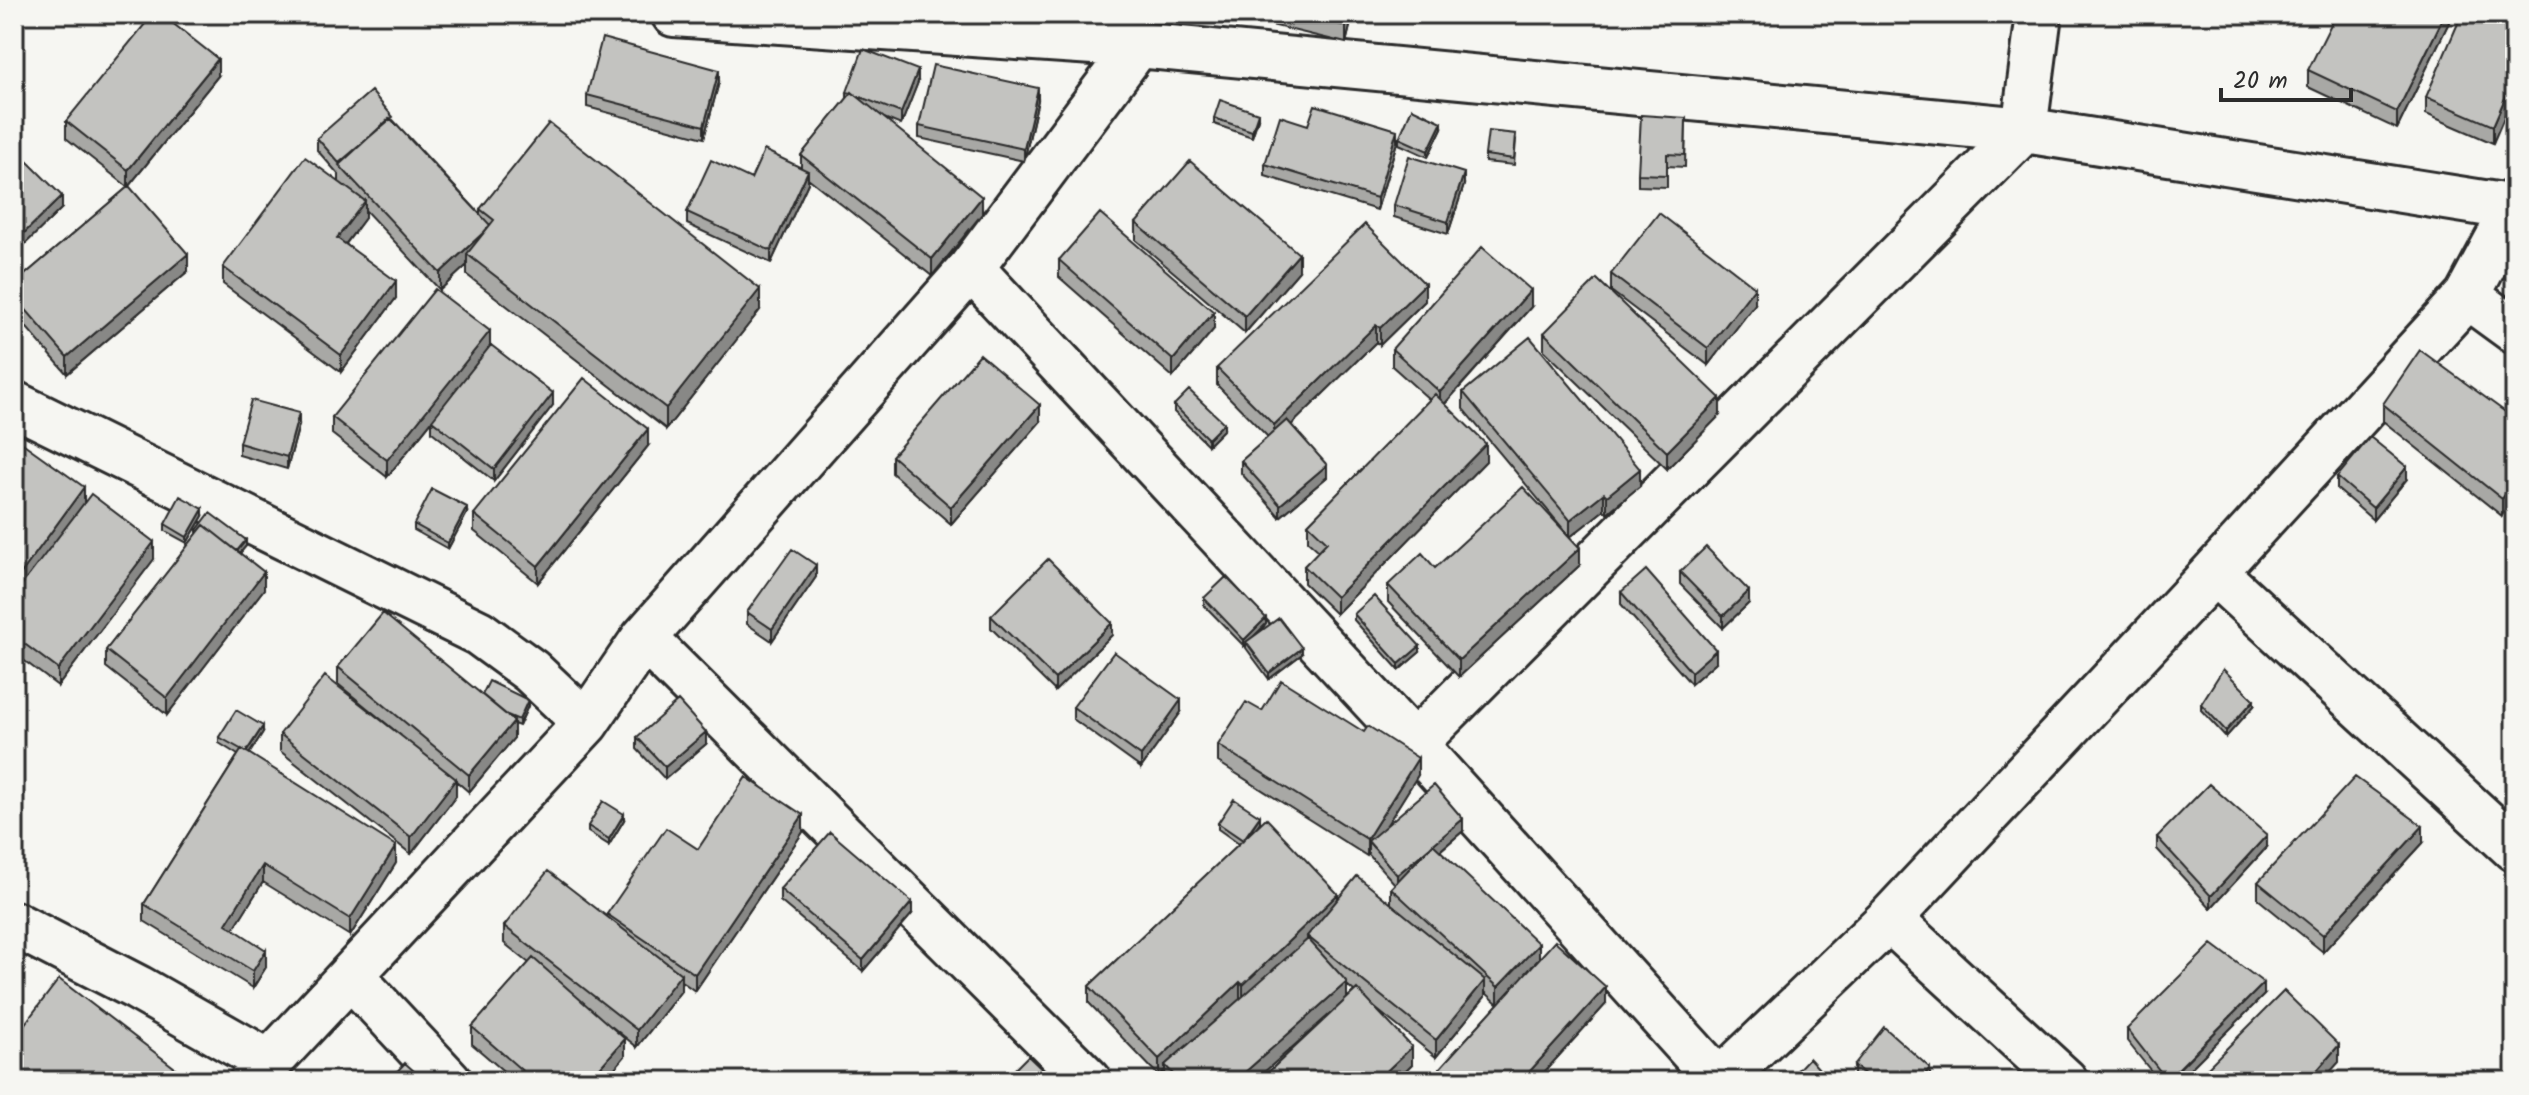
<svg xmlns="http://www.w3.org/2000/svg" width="2529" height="1095" font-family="Kalam,sans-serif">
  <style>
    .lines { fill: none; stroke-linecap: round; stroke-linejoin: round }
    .minor-casing { stroke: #2b2b2b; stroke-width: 50 }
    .minor { stroke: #f6f6f2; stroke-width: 44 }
    .wall { fill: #a8a8a5; stroke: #2b2b2b; stroke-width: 2; fill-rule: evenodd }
    .shaded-wall { fill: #888886; stroke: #2b2b2b; stroke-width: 2 }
    .building { fill: #c3c3c0; stroke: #2b2b2b; stroke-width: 2 }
  </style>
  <rect width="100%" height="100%" fill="#f6f6f2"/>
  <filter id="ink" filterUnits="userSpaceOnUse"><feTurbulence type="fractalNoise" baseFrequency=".0125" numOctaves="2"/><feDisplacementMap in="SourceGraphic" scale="16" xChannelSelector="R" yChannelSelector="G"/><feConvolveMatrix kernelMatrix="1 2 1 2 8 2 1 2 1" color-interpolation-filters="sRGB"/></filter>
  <g filter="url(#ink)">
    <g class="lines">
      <g class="minor-casing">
        <path id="minor" d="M674,14l464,31 886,85 491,78
          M971,268l443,476 305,337
          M2467,296l48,35
          M14,404l465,229 52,38 55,52
          M2214,572l301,277
          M644,638l445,443
          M1414,744l610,-614 15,-116
          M1889,919l176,162
          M14,924l124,64 132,75
          M351,976l98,105
          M252,1081l334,-358 58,-85 327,-370 167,-223
          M1720,1081l169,-162 325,-347 253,-276 48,-89"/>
      </g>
      <use href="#minor" class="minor"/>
    </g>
    <path class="wall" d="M1226,14h127l-7,29z
      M2453,14l-56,115 -89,-42v-17z
      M2515,14l-22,129 -67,-29v-17z
      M218,76l-90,111 60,84 -121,103 -53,-61v-29l114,-97 -62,-49v-17z
      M719,82l-15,56 -117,-31v-12z
      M918,82l-17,43 -17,-7 98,96 -50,62 -124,-98v5l-37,80 -84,-39v-12l64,-33 50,-11v-13l46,-56v-7z
      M1038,100l-14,61 -105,-23v-12z
      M1214,118l44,1 -6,18 -38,-13z
      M1686,118l-1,49 -18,-1v21l-29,-1v-12z
      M393,120l87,94v-5l280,101 -94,119 -199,-154v-10l-27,25 -75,-80v8l-19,26 50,54 -55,74 -118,-88v-17l116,-85v-7l-22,-25v-12z
      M1308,125l89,17 -20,68 -112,-34v-12z
      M1442,128l-14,29 -29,-13v-6z
      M1516,140l-2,25 -29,-3v-7z
      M14,162l48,46 -41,40 -7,-7z
      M1464,185l-16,49 -54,-17v-12z
      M1136,223l163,48 -54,62 -109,-93z
      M1059,260l155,69 -41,48 -114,-100z
      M1611,274l144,30 -47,61 -97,-74z
      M1425,301l-45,44 -4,-3 -85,83 36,52 -47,40 -39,-44v-12l27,-24 -51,-52v-17z
      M1531,307l-86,97 41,57 -150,153 -32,-31v-17l15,-15 -11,-10v-17l122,-124 -38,-34v-17z
      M1544,333l176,82 -53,54 -123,-119z
      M490,347l63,58 -59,76 -62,-49v-11l-45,56 -55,-43v-17z
      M1463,392l177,94 -33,27 -3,-3 -34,27 -107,-128z
      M2383,404l132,15 -13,97 -119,-95z
      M1174,405l50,24 -16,16 -34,-33z
      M1040,422l-89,102 -59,-51v-17z
      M299,425l-12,44 -48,-14v-12z
      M14,437l70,66 70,56 -96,127 -44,-33z
      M648,446l-110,137 -64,-52v-17z
      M2337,477l70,2 -34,41 -36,-31z
      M467,513l-19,36 -34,-19v-6z
      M203,516l-16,27 -22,-12v-7z
      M197,530l49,16 -6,7 24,36 -97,126 -61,-48v-17l91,-116z
      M1580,565l-121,112 -71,-75v-17l47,-17z
      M1680,572l69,31 -26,25 -43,-44z
      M816,577l-44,64 -25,-17v-12z
      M1621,592l95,70 -25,22 -70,-80z
      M1204,598l62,26 -12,13 48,17 -33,25 -23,-31v-4l-2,2 -40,-41z
      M1354,614l66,38 -21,18 -45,-50z
      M991,616l121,19 -57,56 -64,-63z
      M338,667l144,28 46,11 -9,20 -5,-2v14l-45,54 -13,-11v15l-45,58 -131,-103v-17h119l-61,-50z
      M2201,704l53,2 -28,31 -25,-27z
      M1073,707l108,5 -40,56 -68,-49z
      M1262,711l156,64 -33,52 78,4 -23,20 99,108 67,45 -70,77h-106v-2l68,-75 -13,-12v5l-49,60 -61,-49 37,56 -17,17h-136l78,-74 -83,74h-89v-11l-6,6 -70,-73v-17l150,-142 -21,-15v-6l42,-1 -2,4 80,72 53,6v-16l4,-4 -27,-30 -1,2 -149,-94v-17zM1347,985l7,6 -7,7z
      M263,732l-14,22 147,109 -46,73 -87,-54 -30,47 33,38 -13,21 -109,-67v-17l94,-149 -19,-12v-6z
      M637,737l69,7 -41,35 -28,-30z
      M624,820l-15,25 -21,-13v-6z
      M803,832l-108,159 -14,-10v10l-44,56 -26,-21 14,30 -21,25h-89l-43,-37v-17l57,-64 -25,-20v-17l103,-9v-3l91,-65z
      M2157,837l110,10 -56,61 -54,-59z
      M2423,843l-100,109 -65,-53v-17z
      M780,889l132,25 -49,57 -83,-70z
      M2264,995l-86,86h-19l-32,-40v-12z
      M1854,1065l76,15 -72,1 -4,-4z"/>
    <path class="shaded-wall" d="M1349,14h4l-7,29v-17z
      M2445,14h8l-56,115v-17z
      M218,59v17l-90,111v-17z
      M719,70v12l-15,56v-12z
      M918,70v12l-17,43v-12z
      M2515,75v17l-22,51v-17z
      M1038,88v12l-14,61v-12z
      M1258,113v6l-6,18v-6z
      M1442,122v6l-14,29v-6z
      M1397,130v12l-20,68v-12z
      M808,171v12l-37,80v-12z
      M1464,173v12l-16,49v-12z
      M62,196v12l-41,40v-12z
      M982,197v17l-50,62v-17z
      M365,201v17l-28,37v-17z
      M491,226l-24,28v11l-27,25v-17z
      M188,254v17l-121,103v-17z
      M1299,254v17l-54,62v-17z
      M396,281v17l-55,74v-17z
      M1425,284v17l-45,44v-17z
      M1755,287v17l-47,61v-17z
      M760,289v21l-94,119v-21z
      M1531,290v17l-91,102v-17z
      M1214,312v17l-41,48v-17z
      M1376,325v17l-102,100v-17z
      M490,331v17l-103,129v-17z
      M553,393v12l-59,76v-12z
      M1720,398v17l-53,54v-17z
      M1040,405v17l-89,102v-17z
      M299,413v12l-12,44v-12z
      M1224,423v6l-16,16v-6z
      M648,429v17l-110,137v-17z
      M1486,444v17l-150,153v-17z
      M1327,465v12l-47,40v-12z
      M2407,467v12l-34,41v-12z
      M1640,469v17l-33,27v-17z
      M2515,479v17l-13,20v-17z
      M84,487v17l-70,96v-17z
      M1604,493v17l-34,27v-17z
      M467,507v6l-19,36v-6z
      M203,509v7l-16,27v-6z
      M246,540v6l-14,17v-6z
      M154,542v17l-96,127v-17z
      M1580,548v17l-121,112v-17z
      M816,565v12l-44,64v-12z
      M264,572v17l-97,126v-17z
      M1749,591v12l-26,25v-12z
      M1266,618v6l-22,22v-6z
      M1112,623v12l-57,56v-12z
      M1420,646v6l-21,18v-6z
      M1302,648v6l-33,25v-6z
      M1716,650v12l-25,22v-12z
      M528,700v6l-9,20v-6z
      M1181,700v12l-40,56v-12z
      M2254,700v6l-28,31v-6z
      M514,721v17l-45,54v-17z
      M263,726v6l-17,27v-6z
      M706,732v12l-41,35v-12z
      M1418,758v17l-45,72 -5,-6v13l-1,2v-17z
      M456,779v17l-45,58v-17z
      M624,814v6l-15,25v-6z
      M803,815v17l-108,159v-17z
      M1260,816v6l-16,25v-6z
      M1463,819v12l-66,56v-12z
      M2423,826v17l-100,109v-17z
      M2267,835v12l-56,61v-12z
      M396,846v17l-46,73v-17z
      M263,865v17l-37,59v-17z
      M1338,894v17l-31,25v5l-64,61v-17z
      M912,902v12l-49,57v-11z
      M1539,944v17l-41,43v-17z
      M266,950v17l-13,21v-17z
      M681,974v17l-44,56v-17z
      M1485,980v17l-49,60v-17z
      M1240,982v17l-75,66v5l-6,6v-17z
      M1347,982v17l-93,82h-19z
      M2264,983v12l-86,86h-11z
      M1606,987v17l-70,77h-15z
      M625,1039v17l-21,25h-16z
      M2339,1045v17l-17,19h-14z
      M1412,1047v17l-17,17h-19z
      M1930,1068v12l-11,1z"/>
    <path class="building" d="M153,14h8l57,45 -90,111 -62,-49z
      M1297,14h52l-3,12z
      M2336,14h109l-48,98 -89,-42z
      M2462,14h53v61l-22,51 -67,-29z
      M602,38l117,32 -15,56 -117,-31z
      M863,49l55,21 -17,43 -46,-18 -3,-3 -1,1 -4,-1z
      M933,65l105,23 -14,61 -105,-23z
      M371,91l22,26 -54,46 -22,-25z
      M852,92l130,105 -50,62 -131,-104z
      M1220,100l38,13 -6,18 -38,-13z
      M1315,105l82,25 -20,68 -112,-34 15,-48 28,9z
      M1412,108l30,14 -14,29 -29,-13z
      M1641,115l45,3 -1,37 -18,-1v21l-29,-1z
      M390,118l100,107 -6,7 -44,41 -101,-108z
      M549,123l211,166 -94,119 -199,-154 27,-34 -14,-11z
      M1488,131l28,3 -2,25 -29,-4z
      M764,150l44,21 -37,80 -84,-39 24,-52 40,19z
      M21,155l41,41 -41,40 -7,-7v-67z
      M1409,156l55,17 -16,49 -54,-17z
      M305,157l60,44 -28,37 59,43 -55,74 -118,-88z
      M1190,161l109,93 -54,62 -109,-93z
      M129,186l59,68 -121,103 -53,-61v-12z
      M1100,213l114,99 -41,48 -114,-100z
      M1659,213l96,74 -47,61 -97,-74z
      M1365,224l60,60 -45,44 -4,-3 -102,100 -57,-57z
      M1482,247l49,43 -91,102 -48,-43z
      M1597,279l123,119 -53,54 -123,-119z
      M435,289l55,42 -103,129 -55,-43z
      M1530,337l110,132 -33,27 -3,-3 -34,27 -107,-128z
      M491,345l62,48 -59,76 -62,-49z
      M2420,350l95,69v60l-13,20 -119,-95z
      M980,354l60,51 -89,102 -59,-51z
      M584,378l64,51 -110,137 -64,-52z
      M1189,390l35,33 -16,16 -34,-34z
      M1435,394l51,50 -150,153 -32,-31 23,-24 -19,-18z
      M251,400l48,13 -12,44 -48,-14z
      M1287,420l40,45 -47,40 -39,-44z
      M14,437l70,50 -70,96z
      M2370,437l37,30 -34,41 -36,-31z
      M1523,487l57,61 -121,112 -71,-75 34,-32 13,15z
      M432,489l35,18 -19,36 -34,-19z
      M91,494l63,48 -96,127 -44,-33v-41z
      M180,496l23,13 -16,28 -22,-13z
      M210,513l36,27 -9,11 -33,-26 -5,6 -2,-1z
      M204,525l60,47 -97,126 -61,-48z
      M1706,547l43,44 -26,25 -43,-44z
      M792,549l24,16 -44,64 -25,-17z
      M1048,559l64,64 -57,56 -64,-63z
      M1646,570l70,80 -25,22 -70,-80z
      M1226,577l40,41 -22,22 -40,-42z
      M1374,596l46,50 -21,18 -45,-50z
      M383,613l131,108 -45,54 -131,-108z
      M1279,618l23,30 -33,25 -23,-31z
      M1114,652l67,48 -40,56 -68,-49z
      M2223,669l31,31 -28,31 -25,-27z
      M325,676l131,103 -45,58 -131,-103z
      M1281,680l83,52 4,-6 50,32 -51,81 -149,-94 28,-43 16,9z
      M489,681l39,19 -9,20 -14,-6 -23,-19z
      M678,701l28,31 -41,35 -28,-30z
      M236,710l27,16 -17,26 -27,-15z
      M242,749l154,97 -46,73 -87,-54 -37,59 40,26 -13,21 -109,-67z
      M746,777l57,38 -108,159 -88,-60 59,-86 32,21z
      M2355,777l68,49 -100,109 -65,-53z
      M2209,784l58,51 -56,61 -54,-59z
      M1434,785l29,34 -66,56 -29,-34z
      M1234,799l26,17 -17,24 -25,-17z
      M603,801l21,13 -15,25 -21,-13z
      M1266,818l72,76 -95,91 -3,-3 -81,77 -70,-73z
      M830,832l82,70 -49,58 -83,-71z
      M1433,844l106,100 -41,43 -107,-99z
      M548,871l133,103 -44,56 -133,-104z
      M1357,876l128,104 -49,60 -129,-104z
      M1308,939l39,43 -112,99h-56l-14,-16z
      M1555,941l51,46 -85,94h-88l-3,-2z
      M2212,944l52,39 -97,97 -40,-51z
      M533,958l92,81 -37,42h-54l-62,-54z
      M59,979l133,102h-178v-43z
      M1357,989l55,58 -36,34h-117z
      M2284,991l55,54 -31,36h-114z
      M1884,1027l46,41 -11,13h-46l-19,-16z
      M1028,1056l26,25h-51z
      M1809,1058l21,23h-43z
      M405,1063l20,18h-37z"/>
  </g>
  <rect width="2529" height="1095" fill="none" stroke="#f6f6f2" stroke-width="48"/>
  <rect x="24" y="24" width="2481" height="1047" fill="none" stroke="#2b2b2b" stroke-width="3" filter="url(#ink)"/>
  <path d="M2221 88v12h130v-12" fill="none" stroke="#2b2b2b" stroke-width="4"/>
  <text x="2233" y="88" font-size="24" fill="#2b2b2b" stroke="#f6f6f2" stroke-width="6" paint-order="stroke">20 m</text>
</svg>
